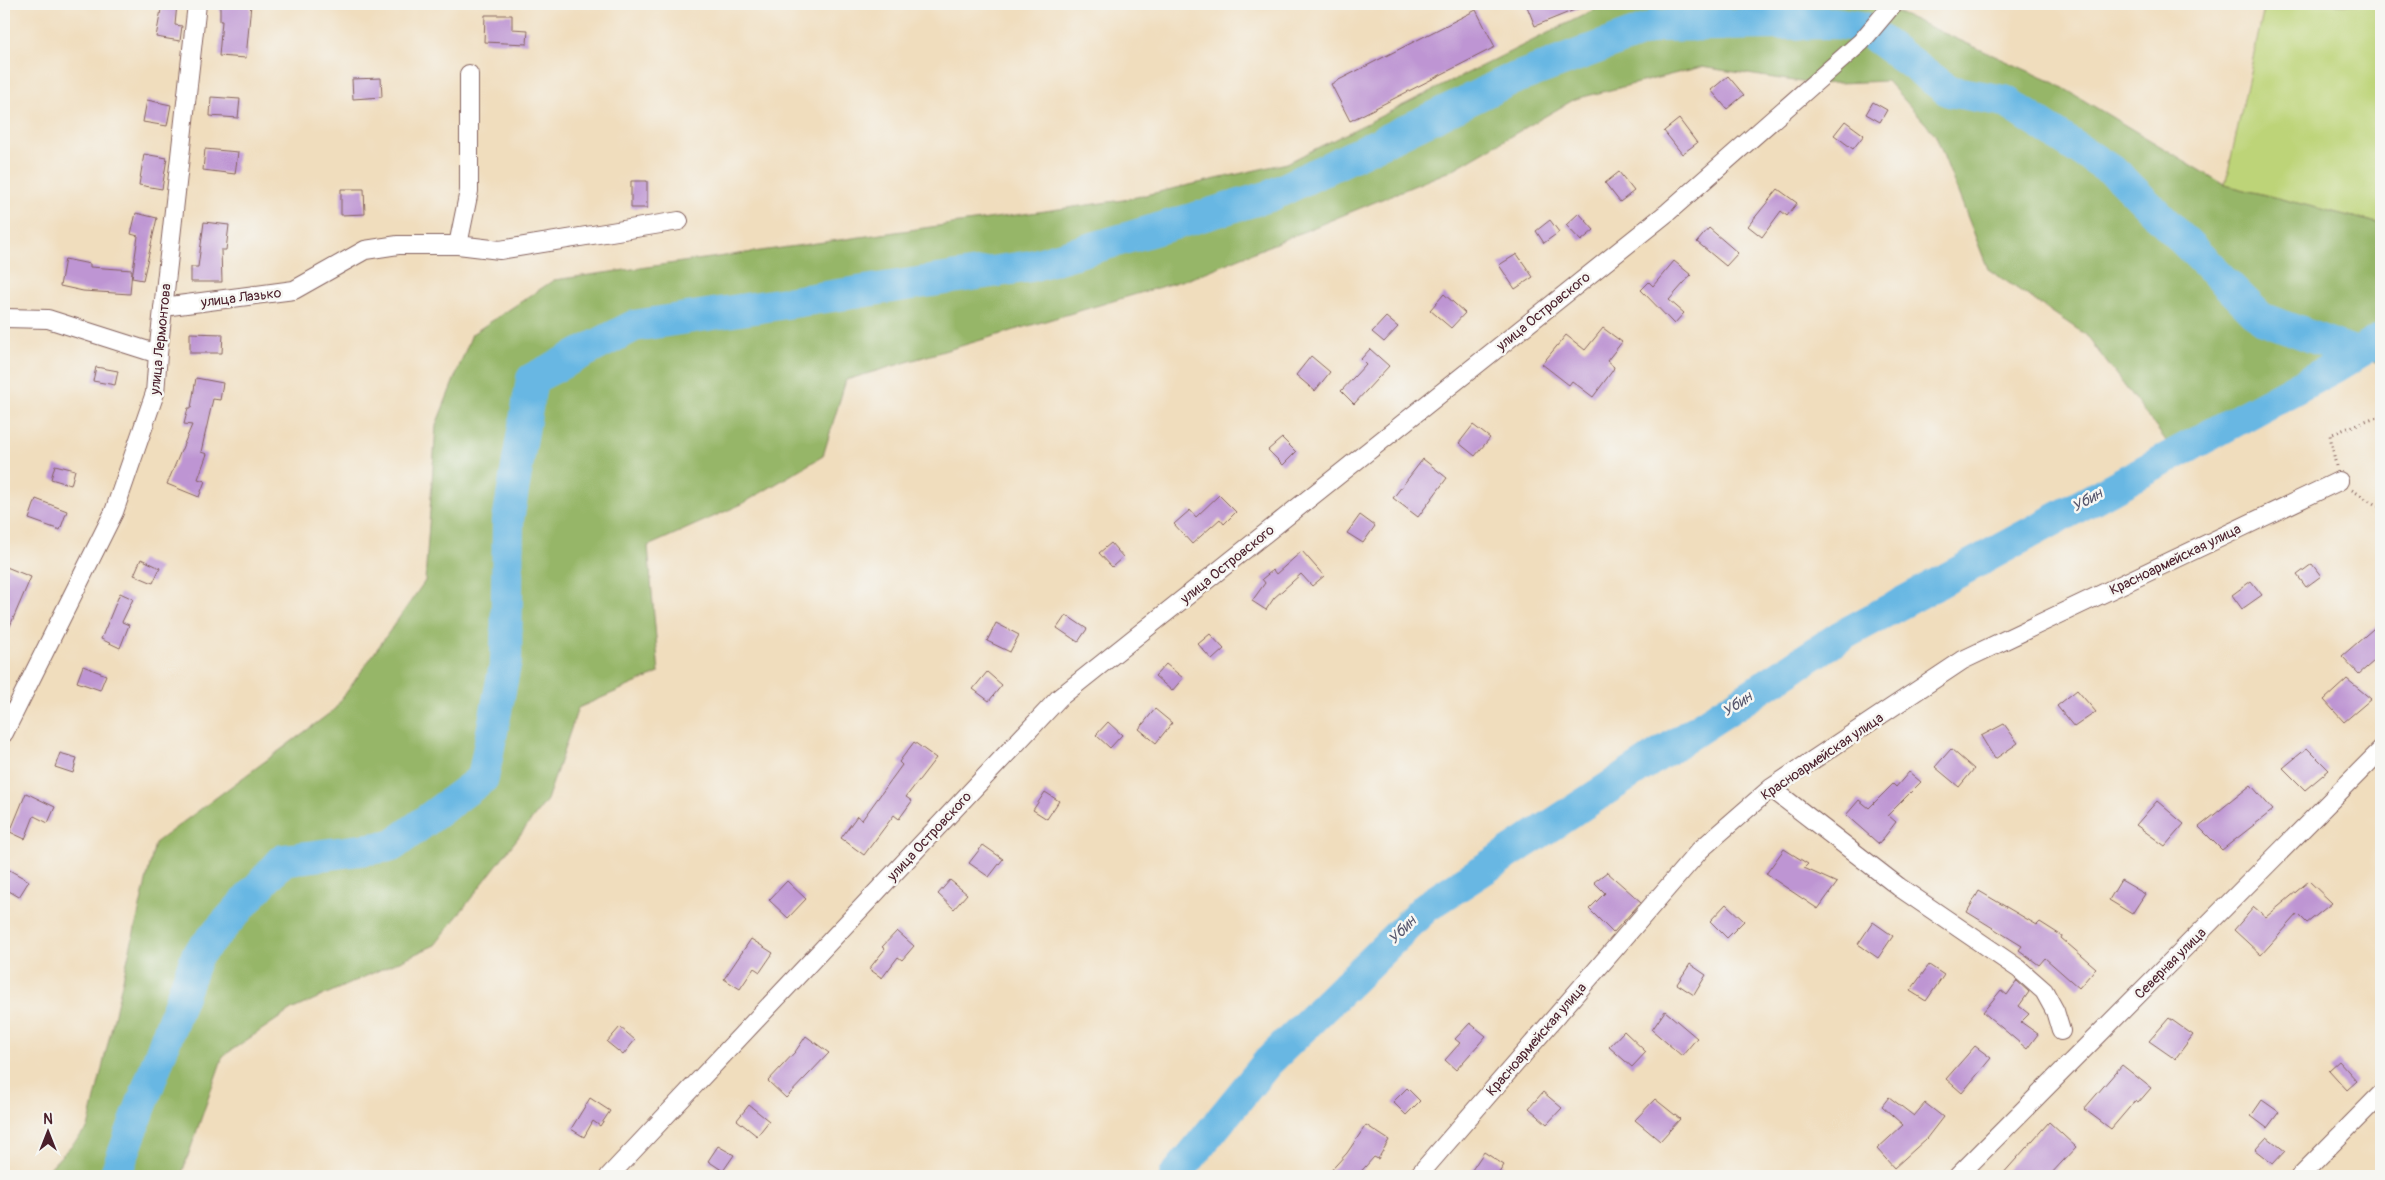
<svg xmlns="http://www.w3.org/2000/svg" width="2385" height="1180" font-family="Pangolin,sans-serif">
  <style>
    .green { fill: #bdd478; stroke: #847a52 }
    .forest { fill: #96b668; stroke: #706a4a }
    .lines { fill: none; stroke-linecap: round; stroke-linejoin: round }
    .river { stroke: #68b7e3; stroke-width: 32 }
    .building { fill: #be95d3 }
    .street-casing { stroke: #84625e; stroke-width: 20 }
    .path { stroke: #84625e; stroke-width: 3; stroke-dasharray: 1 4; stroke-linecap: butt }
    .street { stroke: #fff; stroke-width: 18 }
    .labels { text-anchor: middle; stroke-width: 5; stroke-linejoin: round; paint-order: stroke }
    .street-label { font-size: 14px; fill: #4a1f2b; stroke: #f6f6f2 }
    .water-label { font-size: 15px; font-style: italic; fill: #54546b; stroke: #f6f6f2 }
  </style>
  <rect width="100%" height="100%" fill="#f6f6f2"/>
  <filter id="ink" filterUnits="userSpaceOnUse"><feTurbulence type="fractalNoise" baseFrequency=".02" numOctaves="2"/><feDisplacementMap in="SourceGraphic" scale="10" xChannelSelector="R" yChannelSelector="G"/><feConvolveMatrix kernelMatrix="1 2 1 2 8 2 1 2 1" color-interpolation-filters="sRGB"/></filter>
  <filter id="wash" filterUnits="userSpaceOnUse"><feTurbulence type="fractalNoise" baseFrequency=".0096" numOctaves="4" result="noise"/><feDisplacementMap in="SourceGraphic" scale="20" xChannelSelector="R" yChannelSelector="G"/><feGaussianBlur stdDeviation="1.12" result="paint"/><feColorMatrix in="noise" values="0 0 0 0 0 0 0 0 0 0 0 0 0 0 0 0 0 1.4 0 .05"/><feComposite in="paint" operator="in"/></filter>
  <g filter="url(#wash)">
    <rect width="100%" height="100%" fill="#f0ddbd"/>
    <path class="green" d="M2265,4h116v220l-156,-39z"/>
    <path class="forest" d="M1606,4h273l176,79 170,102 156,39v140l-26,-11 -179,101 -90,-119 -98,-66 -53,-135 -48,-53 -73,3 -113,-17 -126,32 -123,71 -258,107 -348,103 -23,76 -81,48 -94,42 11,127 -81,35 -31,92 -112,145 -144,65 -68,46 -42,120h-139l46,-48 67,-285 179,-133 91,-129 11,-156 36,-91 82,-54 569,-80 164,-37z"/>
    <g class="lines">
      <path class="river" d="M115,1176l82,-221 86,-95 109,-14 91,-68 23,-118 2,-140 24,-141 102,-53 397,-60 239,-70 238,-115 148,-55 179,-3 27,4 87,64 56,10 113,74 143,143 94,35
        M1175,1176l93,-114 158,-155 415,-271 492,-268 48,-29"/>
    </g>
    <g id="blocks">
      <path class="building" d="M162,4h15l-2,21 7,1 -2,15 -24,-4z
        M220,4h31l-5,54 -27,-2 3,-35h-2z
        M1526,4h63l-54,22z
        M1476,10l19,37 -145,74 -19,-37z
        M485,15h27v14l16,1 -1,14 -43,-2z
        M1728,76l16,19 -17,14 -16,-19z
        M381,78l1,19 -29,2 -1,-20z
        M211,97l29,2 -2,19 -28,-2z
        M147,100l24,5 -4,21 -24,-4z
        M1873,102l14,8 -7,12 -14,-8z
        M1679,119l18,24 -15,11 -18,-23z
        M1845,121l19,14 -11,14 -19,-14z
        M205,149l33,3 -3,22 -32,-4z
        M144,154l23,4 -5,31 -23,-4z
        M1619,172l15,19 -14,11 -15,-19z
        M631,181h16v27h-16z
        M341,189h23l1,25 -24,1z
        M1778,189l19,14 -10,13 -6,-5 -19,26 -14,-11z
        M136,213l21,5 -14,62 -11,-2 6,-42 -7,-2z
        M1579,213l15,17 -13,11 -15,-16z
        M1550,220l9,12 -15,11 -8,-12z
        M204,222l25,3 -3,25h-5l1,32h-31v-15h7z
        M1709,228l29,25 -12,13 -29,-24z
        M1517,254l16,23 -18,12 -16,-24z
        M65,259l25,5v3l42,3 -2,24 -47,-3 -23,-5z
        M1674,261l17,14 -22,25 15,13 -10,11 -33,-34 8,-8 4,4z
        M1444,294l21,19 -14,15 -21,-18z
        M1386,317l12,10 -14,15 -12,-10z
        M1603,328l19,14 -15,19 7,6 -1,3 -20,27 -21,-16 -3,4 -27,-21 24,-29 19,15z
        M190,333l33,1 -1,19h-32z
        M1370,349l19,17 -35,38 -13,-13 25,-27 -5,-5z
        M1311,356l19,16 -15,19 -19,-16z
        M96,367l22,4 -3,14 -22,-4z
        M196,378l27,5 -3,17 -7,-1 -12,53 6,2 -9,25 7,2 -6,16 -32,-13 25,-59 -8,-1 4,-16h3z
        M1473,425l17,13 -15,18 -16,-13z
        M1282,438l14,14 -13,13 -15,-15z
        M1423,459l24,19 -29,39 -25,-19z
        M55,465l20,5 -4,15 -20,-6z
        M1219,495l17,17 -12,12 -4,-5 -28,25 -18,-20 16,-14 6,7z
        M36,499l31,12 -7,19 -31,-11z
        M1360,515l15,11 -12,17 -16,-10z
        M1111,543l12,14 -11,10 -13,-14z
        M1302,551l22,25 -12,10 -11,-12 -27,24 -8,12 -14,-9 13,-18 -3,-4 11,-9 3,4z
        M141,559l19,9 -7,15 -19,-8z
        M2312,564l9,12 -15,11 -9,-12z
        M4,566l27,11 -27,63z
        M2251,581l11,14 -20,14 -10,-14z
        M120,593l13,6 -11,23 7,3 -9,23 -19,-9z
        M1066,615l21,14 -9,13 -21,-14z
        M2381,622v33l-22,19 -17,-18z
        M996,623l23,12 -9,17 -23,-11z
        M1210,634l14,15 -12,11 -14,-16z
        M1166,664l17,14 -11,13 -17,-15z
        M83,666l23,9 -6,15 -23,-8z
        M987,672l15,13 -13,16 -16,-12z
        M2347,679l24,20 -27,23 -20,-22z
        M2077,690l19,22 -22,15 -17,-21z
        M1155,709l17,14 -16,20 -17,-14z
        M1108,722l14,13 -12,13 -14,-13z
        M2004,724l14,19 -23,16 -14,-23z
        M914,742l22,16 -30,39 6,4 -13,18 -5,-4 -30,40 -23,-17 16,-22 5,4 40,-55 -3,-3z
        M2307,748l22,22 -24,20 -22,-22z
        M1951,749l23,20 -15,18 -24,-20z
        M60,753l17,5 -4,15 -18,-6z
        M1909,772l12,10 -33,33 8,7 -17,22 -33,-29 13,-15 10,8 24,-24 3,3z
        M2251,785l22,25 -51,40 -23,-23z
        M1045,792l14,9 -12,18 -14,-9z
        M26,793l29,14 -7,16 -14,-7 -9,23 -15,-7z
        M2157,801l27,23 -19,22 -29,-21z
        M983,845l20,14 -14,18 -20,-14z
        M1784,849l24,15 -4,4 33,15 -19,26 -52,-35z
        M4,867l25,14 -10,16 -15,-9z
        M1607,872l34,30 -28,31 -24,-24 16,-16 -11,-11z
        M950,880l17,14 -13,15 -16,-15z
        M2121,880l24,14 -13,20 -23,-14z
        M787,881l19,18 -18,19 -19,-18z
        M2309,881l23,22 -25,20 -9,-9 -37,41 -27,-25 20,-23 12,10z
        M1979,891l58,34 3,-3 22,14 -1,2 35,30 -17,20 -34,-30 -6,7 -20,-15 3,-4 -55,-34z
        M1726,904l18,17 -17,17 -17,-17z
        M1873,922l20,14 -15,22 -20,-14z
        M897,931l17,15 -12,14 -4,-3 -16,21 -13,-9 16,-20 -3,-2z
        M751,939l22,14 -13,19 -6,-4 -14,21 -16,-10z
        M1690,964l16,11 -12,20 -17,-11z
        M1929,965l15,10 -18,26 -16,-10z
        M2017,981l12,11 -10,14 10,8 -8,8 17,12 -11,15 -44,-37 18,-22 6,5z
        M1665,1011l32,27 -15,18 -30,-26z
        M2169,1018l24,17 -18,24 -26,-18z
        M1470,1023l16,13 -30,34 -11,-10 15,-17 -5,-4z
        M620,1027l15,13 -12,15 -16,-13z
        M1624,1031l22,21 -14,15 -23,-20z
        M806,1036l23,17 -43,45 -18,-17 27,-29z
        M1975,1046l16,12 -29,35 -16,-14z
        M2339,1061l18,20 -10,9 -18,-20z
        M2122,1065l29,23 -13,15 -3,-2 -24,28 -27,-20z
        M1407,1088l13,13 -14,14 -13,-13z
        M1543,1092l19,16 -15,16 -18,-16z
        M1889,1097l25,19 11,-13 18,14 -17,22 -32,29 -17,-19 26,-24 -21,-19z
        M590,1098l20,13 -10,15 -7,-5 -9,16 -13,-8z
        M1655,1099l25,20 -20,22 -25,-21z
        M2262,1100l17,12 -12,16 -16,-12z
        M749,1105l20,16 -12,15 -20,-16z
        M2049,1122l27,25 -27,29h-48z
        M1366,1125l23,15 -11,19 -4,-2 -17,19h-31l21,-23z
        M2267,1137l18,14 -12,13 -18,-14z
        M718,1146l16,9 -11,16 -15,-10z
        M1484,1152l20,13 -7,11h-29z"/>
    </g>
  </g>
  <g filter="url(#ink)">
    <use href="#blocks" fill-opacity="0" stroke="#84625e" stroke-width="1"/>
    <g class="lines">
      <g class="street-casing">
        <path id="street" d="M458,245l11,-54v-117
          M163,307l131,-17 71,-40 33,-5h60l42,5 179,-29
          M4,318l44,1 110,35
          M4,733l110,-221 41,-119 3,-39 39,-350
          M1771,788l128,99 120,82 25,22 11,20 6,20
          M609,1176l450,-478 609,-486 193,-170 32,-38
          M1418,1176l282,-326 71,-62 192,-128 376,-179
          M1958,1176l423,-426
          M2300,1176l81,-82"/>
      </g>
      <path class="path" d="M2336,466l-6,-31 43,-17 8,-1
        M2352,490l29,18"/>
      <use href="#street" class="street"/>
    </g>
  </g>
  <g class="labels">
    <g class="street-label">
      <text transform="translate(241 297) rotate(-7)" y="5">улица Лазько</text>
      <text transform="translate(1543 311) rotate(-39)" y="5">улица Островского</text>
      <text transform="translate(160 339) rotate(-84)" y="5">улица Лермонтова</text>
      <text transform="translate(2175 559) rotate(-26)" y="5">Красноармейская улица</text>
      <text transform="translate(1227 564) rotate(-39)" y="5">улица Островского</text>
      <text transform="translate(1822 756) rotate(-34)" y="5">Красноармейская улица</text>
      <text transform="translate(929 836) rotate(-47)" y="5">улица Островского</text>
      <text transform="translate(2170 963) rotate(-45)" y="5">Северная улица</text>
      <text transform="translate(1536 1039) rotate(-49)" y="5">Красноармейская улица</text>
    </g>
    <g class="water-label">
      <text transform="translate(2087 500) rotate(-29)" y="5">Убин</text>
      <text transform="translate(1737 704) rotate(-33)" y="5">Убин</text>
      <text transform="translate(1402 930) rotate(-45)" y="5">Убин</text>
    </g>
  </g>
  <rect width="2385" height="1180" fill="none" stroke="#f6f6f2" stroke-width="20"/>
  <g transform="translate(48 1132)" stroke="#f6f6f2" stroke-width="4" paint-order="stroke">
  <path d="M0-4L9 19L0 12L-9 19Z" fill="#4a1f2b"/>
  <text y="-8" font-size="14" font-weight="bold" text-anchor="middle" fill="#4a1f2b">N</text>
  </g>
</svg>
